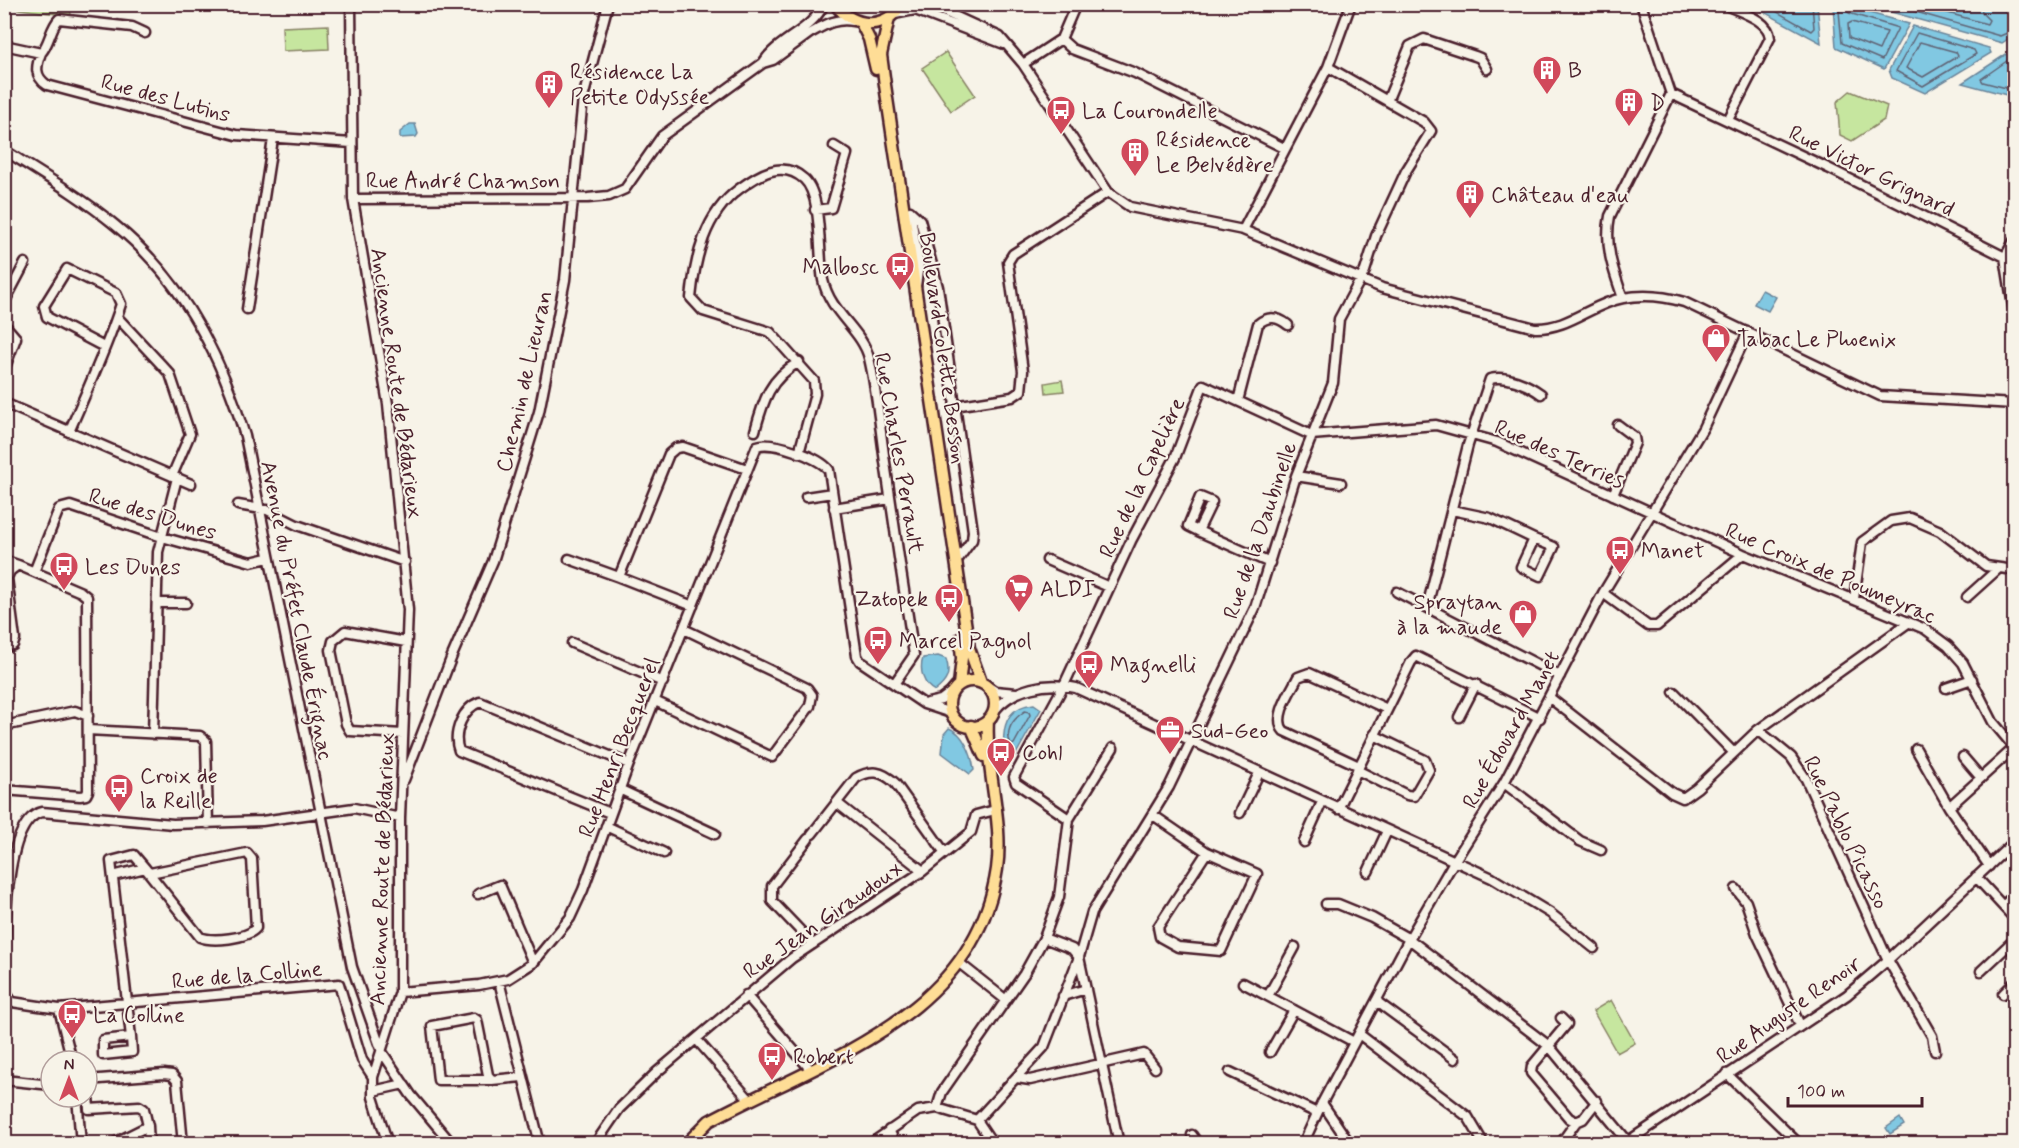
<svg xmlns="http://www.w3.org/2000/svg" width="2019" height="1148" font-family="Mynerve,sans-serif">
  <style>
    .green { fill: #c6e69f; stroke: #888265; stroke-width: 1.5 }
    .water { fill: #81c8e2; stroke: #6b8499; stroke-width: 1.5 }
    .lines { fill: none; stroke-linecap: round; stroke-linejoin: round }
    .shore { stroke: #606374; stroke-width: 1.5 }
    .minor-casing { stroke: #4a1f2b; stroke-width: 13 }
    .major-casing { stroke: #4a1f2b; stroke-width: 15 }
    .minor { stroke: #f7f3e8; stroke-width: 8 }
    .major { stroke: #fedd96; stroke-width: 10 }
    .labels { text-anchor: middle; stroke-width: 4.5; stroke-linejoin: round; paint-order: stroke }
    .poi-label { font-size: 22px; fill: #4a1f2b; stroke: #f7f3e8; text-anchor: start }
    .street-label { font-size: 22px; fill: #4a1f2b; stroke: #f7f3e8 }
  </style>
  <rect width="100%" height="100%" fill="#f7f3e8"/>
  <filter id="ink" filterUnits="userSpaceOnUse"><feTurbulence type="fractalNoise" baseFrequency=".0167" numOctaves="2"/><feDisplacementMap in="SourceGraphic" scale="12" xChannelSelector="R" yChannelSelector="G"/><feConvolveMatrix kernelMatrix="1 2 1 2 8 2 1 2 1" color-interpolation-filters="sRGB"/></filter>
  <g filter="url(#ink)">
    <path class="green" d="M5,4l65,1 1,11 -66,-9z
      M328,25l1,24 -46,2 -1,-24z
      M946,52l29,43 -24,16 -29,-43z
      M1850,91l37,15 -3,14 -32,21 -12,-6 -3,-33z
      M1062,380l2,11 -18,2 -1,-10z
      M1611,1000l24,43 -18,10 -24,-42z"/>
    <path class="water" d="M1755,4l62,1 4,38 -68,-37z
      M1833,5h8l68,19 -25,45 -48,-22z
      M1866,5h118l30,8v22l-12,8z
      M1913,26l76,22 2,5 -66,40 -33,-15 -3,-8z
      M2014,49v48l-52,-14z
      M410,124h5l3,10 -2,3 -16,1v-6z
      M1762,290l14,7 -8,14 -14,-7z
      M938,656l8,3c5,15 1,23 -11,32 -12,-6 -16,-21 -12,-33z
      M1034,704l7,5 -26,47 -6,2 -5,-5c-2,-25 1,-46 30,-49z
      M949,728c15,5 23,27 25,42l-4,4 -28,-21 2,-19z
      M1900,1118l4,7 -14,9 -4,-6z"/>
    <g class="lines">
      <path class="shore" d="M1763,4l48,27 3,-3 -2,-24
        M1888,4l112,32 14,-6
        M1916,4l71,20 2,-4 -7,-7 -1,-9
        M1842,8l7,5 49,15 -16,32 -40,-17 -3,-32z
        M1852,22l35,10 -8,18 -30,-12 -1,-14z
        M1917,33l57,17 2,4 -53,32 -27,-15z
        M1920,42l36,10 2,4 -35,21 -17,-9z
        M2014,56l-33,23 2,3 31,8
        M1025,711l4,1 1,3 -16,29 -3,1c-7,-15 2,-26 14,-34z"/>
      <g class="minor-casing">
        <path id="minor" d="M351,4l2,195 35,205 20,206 -8,208v174l-27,85v20l15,47
          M928,4l72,33 23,27 85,128 22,15 113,23 139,58 153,40c34,1 56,-24 88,-30 21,-4 41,-2 61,4l196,94 134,8
          M1724,4c15,8 45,15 46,34l-42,82
          M895,14l20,-4 89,34
          M1061,39l15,-35
          M4,45l37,8c-5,13 -7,23 6,32l189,50 116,8
          M41,53c9,-10 9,-25 18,-34l73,8 13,6
          M763,63c15,-24 49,-32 61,-59
          M1023,64l38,-25 11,10 63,24 149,75
          M1671,94l157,74 177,89 9,56
          M1388,99l22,-53 14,-7 51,17 5,2 7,11
          M4,150c38,24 77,47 111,75 67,54 106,130 130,211l107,531 30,85 29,43 41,49
          M353,199l235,-1 21,-2 16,-7 37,-53 101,-73 10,-3 37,-27c15,-8 25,-15 43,-12
          M815,210l16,-2 16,-54 -13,-8
          M910,211l10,9 18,67 35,244 -1,9 -16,22
          M910,211l9,54 -3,21
          M1243,230l85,-163 23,-63
          M2005,257l9,-16
          M1623,298c-10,-28 -19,-53 -13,-82l61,-122 -30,-90
          M4,303l21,-40
          M247,309l26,-170
          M117,317l53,57 20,60 -18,42
          M4,324l12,14 -12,32
          M1238,401l20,-77c11,-9 20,-7 30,1
          M4,403l187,81
          M954,406l58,-9 9,-6 2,-20 -15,-109 5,-8 95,-62
          M755,431c8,-30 15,-53 44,-69
          M69,432c18,-42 38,-84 52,-128l-5,-11 -49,-24 -23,37 3,11 57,30
          M799,453l16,-59 -1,-13 -44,-49 -67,-21 -12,-13c4,-40 14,-84 48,-109 19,-14 43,-30 65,-10 19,17 14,76 19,101 7,33 39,50 46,78 8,34 11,70 16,104 9,64 19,129 29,193l-20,29
          M1296,476l45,7
          M1613,495l22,-52 -1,-6 -16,-12
          M806,497l26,-4
          M238,505l29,5 30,15 108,37
          M834,508l56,-9
          M1452,510l38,8 44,21 -13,28 19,9 14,-29 -20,-8
          M1198,531l-10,-5 12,-29 12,5 -14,29 72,32
          M569,559l50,18
          M4,560l14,5 -8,6 -3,7 8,61 -2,6 -9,3
          M1047,560l62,27
          M34,572l25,-63 11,-3 92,31 89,25 17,-4
          M1397,592l163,84
          M1603,593l45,33h9l86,-72
          M1967,597l31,-28
          M1854,599l8,-57 29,-21 19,-3 30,13 46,35 28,4
          M158,603h28
          M693,606l-74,-29 50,-123 7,-6 7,-1 64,22
          M1427,607l41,-162 22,-66c17,-4 37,5 51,15
          M572,643l91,39
          M987,686l8,5 21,2
          M1946,688l26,-9
          M1674,692l60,61
          M1550,698l122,95 11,5 14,-10 61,-58 150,-107
          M655,701l117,56 38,-51 2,-11 -5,-7 -123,-59
          M928,703l13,-3 13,-10
          M994,711c18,-23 54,-30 82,-23l416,190 58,35 44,35
          M1459,717l17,-33
          M4,726l71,-15 13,5
          M88,730l112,6 6,5 2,83
          M1758,730l33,27 15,22 82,181 44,76 3,15
          M153,734l5,-182 19,-74
          M403,734l-53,-3 -4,-7 -15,-74 2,-9 12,-10 61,11
          M1916,749l33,58
          M1963,757l18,21
          M1359,766l-75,-35c-12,-13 7,-40 14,-54l11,-4 78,36
          M1357,770l50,25 7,1 15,-26 -4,-10 -51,-25
          M404,780l48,-124 41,-95 46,-149 26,-132 18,-182 25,-94
          M1504,783l76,58 21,9
          M619,789l96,45
          M4,790l76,6 6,-1 2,-4 -1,-194 -6,-5 -63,-27
          M837,803l86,68
          M1338,809l73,-147 5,-6 124,62
          M610,813l-151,-62c-7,-18 4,-43 21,-49l149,62
          M1240,813l19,-40
          M1153,815l54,37 -49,75 2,10 18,10 43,4 36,-77 -50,-22
          M1069,819l-53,-36 -2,-6 50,-92 67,-144 44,-83 28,-73 108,50 125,-10 61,17 246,112 182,75 23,17 15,17 30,59 21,25
          M606,826l58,27
          M812,834l44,-56c15,-9 26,-7 39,5l50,70
          M808,839l-36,47v15l41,43
          M1304,842l18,-40
          M1989,866l-40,-59 65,-59
          M145,868l55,69c12,5 47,2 56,-9l-4,-69 -5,-6 -97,20
          M1368,872l19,-41
          M113,876l32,-8 -11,-13 -23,6 20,176 -28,3v15l29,-3 -1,-15
          M1976,877l38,41
          M1736,889l10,13 11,32 43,91
          M478,894l22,-9 33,78
          M1326,904h12l34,14 37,21 140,107 81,98
          M2003,906l11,-11
          M1044,938l28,11 7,8 40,187
          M958,962l48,38
          M1981,971l33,-31
          M499,981l41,163
          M1243,983l111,59
          M400,992l79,-7 29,-6 25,-16 37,-45 13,-28 46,-126 128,-318c15,-6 62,11 72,24l28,186 3,5 64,43 27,9
          M2003,994l11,-11
          M746,995l64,74
          M1063,996l23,-7
          M1268,996l27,-49
          M1376,1001l79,58
          M59,1009l13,52
          M1561,1018l6,6 -35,42 -1,7 38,45 7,4
          M1359,1034l109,83 16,27
          M697,1040l52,59
          M1270,1052l24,-42
          M1230,1072l87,41
          M1727,1074l72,70
          M373,1077l-11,-17 -23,-76 -280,25 -47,-7 -7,-10c0,-36 -5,-171 37,-180l131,12 89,-3 92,-13 46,10
          M1017,1078l13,2 114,-26 11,14
          M4,1080l47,5
          M492,1080h-54l-6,-54 42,-8 3,2 11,55 4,5 30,-3
          M373,1091l31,-7
          M77,1097l4,47
          M1322,1103l28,41
          M937,1108l5,-16 82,-118 20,-36 15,-41 10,-78 44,-71
          M977,1120l16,24
          M148,1126l1,18
          M889,1130l7,14
          M1192,1135l6,9
          M1561,1143l15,-21 7,-3 14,-18
          M112,1144l36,-18 -4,-17 -5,-3 -50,3 -2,-29 77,-6 8,1 5,6 6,63
          M595,1144l24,-35 38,-37 135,-114 131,-87 48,-39 5,-17 19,-5
          M870,1144l48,-33 19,-3 40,12 67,-73 35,-90 13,-45 77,-125 86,-179 41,-132 37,-93 6,-64 26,-48 11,-35 30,-65 25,-40 -7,-9 -96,-55
          M1303,1144l19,-41 87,-164 43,-74 52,-82 99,-190 100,-165 45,-96
          M1624,1144l223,-149 41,-35 126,-118"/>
      </g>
      <g class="major-casing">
        <path id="major" d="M835,4c19,24 49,27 67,0
          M889,18l-8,37 4,30 84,563 12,34
          M861,23l8,16 7,30
          M949 704a23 23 0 1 1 46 0a23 23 0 1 1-46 0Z
          M959,685l3,-27 -2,-19
          M971,726l13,30
          M686,1144l23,-23c113,-61 266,-104 288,-252 7,-50 -12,-99 -9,-149"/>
      </g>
      <use href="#minor" class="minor"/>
      <use href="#major" class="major"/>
    </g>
  </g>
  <defs>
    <g id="building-pin" transform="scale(1.5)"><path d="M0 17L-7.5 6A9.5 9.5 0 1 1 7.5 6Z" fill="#d1495b" stroke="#f7f3e8"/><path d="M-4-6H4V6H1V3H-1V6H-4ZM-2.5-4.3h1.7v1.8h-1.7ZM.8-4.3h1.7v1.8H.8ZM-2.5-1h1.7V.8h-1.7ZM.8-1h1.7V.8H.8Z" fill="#fff"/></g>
    <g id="bus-pin" transform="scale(1.5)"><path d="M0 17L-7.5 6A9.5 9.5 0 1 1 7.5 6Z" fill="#d1495b" stroke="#f7f3e8"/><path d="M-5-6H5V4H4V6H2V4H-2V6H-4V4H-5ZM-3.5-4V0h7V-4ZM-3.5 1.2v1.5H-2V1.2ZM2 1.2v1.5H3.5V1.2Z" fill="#fff"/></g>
    <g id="shop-pin" transform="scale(1.5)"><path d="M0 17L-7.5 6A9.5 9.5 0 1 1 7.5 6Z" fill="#d1495b" stroke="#f7f3e8"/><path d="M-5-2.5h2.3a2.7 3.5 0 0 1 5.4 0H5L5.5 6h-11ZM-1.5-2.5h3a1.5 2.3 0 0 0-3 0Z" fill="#fff"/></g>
    <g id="supermarket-pin" transform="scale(1.5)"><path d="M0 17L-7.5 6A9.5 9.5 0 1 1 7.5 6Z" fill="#d1495b" stroke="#f7f3e8"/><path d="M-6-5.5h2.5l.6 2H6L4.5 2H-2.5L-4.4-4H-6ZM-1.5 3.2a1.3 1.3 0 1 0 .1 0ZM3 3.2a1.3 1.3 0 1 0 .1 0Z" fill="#fff"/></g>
    <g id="office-pin" transform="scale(1.5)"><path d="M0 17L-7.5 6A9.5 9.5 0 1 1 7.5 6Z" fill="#d1495b" stroke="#f7f3e8"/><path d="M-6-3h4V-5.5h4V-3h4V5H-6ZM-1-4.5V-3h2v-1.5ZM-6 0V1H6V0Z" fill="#fff"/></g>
  </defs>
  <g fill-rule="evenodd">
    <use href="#building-pin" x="1547" y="70"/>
    <use href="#building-pin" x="549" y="84"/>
    <use href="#building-pin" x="1629" y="102"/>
    <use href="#bus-pin" x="1061" y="110"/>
    <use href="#building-pin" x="1135" y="152"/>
    <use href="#building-pin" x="1470" y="194"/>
    <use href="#bus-pin" x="900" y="266"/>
    <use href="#shop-pin" x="1716" y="338"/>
    <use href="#bus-pin" x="1620" y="550"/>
    <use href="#bus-pin" x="64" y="566"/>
    <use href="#supermarket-pin" x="1019" y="588"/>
    <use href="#bus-pin" x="949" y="598"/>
    <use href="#shop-pin" x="1523" y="614"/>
    <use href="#bus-pin" x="878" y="640"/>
    <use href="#bus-pin" x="1089" y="664"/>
    <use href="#office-pin" x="1170" y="730"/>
    <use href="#bus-pin" x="1001" y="752"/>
    <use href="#bus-pin" x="119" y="788"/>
    <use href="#bus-pin" x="72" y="1014"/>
    <use href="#bus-pin" x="772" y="1056"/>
  </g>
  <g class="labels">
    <g class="poi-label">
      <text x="1568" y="78">B</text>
      <text x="570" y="79">Résidence La<tspan x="570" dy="25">Petite Odyssée</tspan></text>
      <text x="1650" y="110">D</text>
      <text x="1082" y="118">La Courondelle</text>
      <text x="1156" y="147">Résidence<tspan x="1156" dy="25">Le Belvédère</tspan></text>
      <text x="1491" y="202">Château d'eau</text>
      <text x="879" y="274" text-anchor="end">Malbosc</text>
      <text x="1737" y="346">Tabac Le Phoenix</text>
      <text x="1641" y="558">Manet</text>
      <text x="85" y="574">Les Dunes</text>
      <text x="1040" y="596">ALDI</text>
      <text x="928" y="606" text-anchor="end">Zatopek</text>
      <text x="1502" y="609" text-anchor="end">Spraytan<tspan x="1502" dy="25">à la maude</tspan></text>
      <text x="899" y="648">Marcel Pagnol</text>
      <text x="1110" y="672">Magnelli</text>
      <text x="1191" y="738">Sud-Geo</text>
      <text x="1022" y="760">Cohl</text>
      <text x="140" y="783">Croix de<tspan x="140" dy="25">la Reille</tspan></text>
      <text x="93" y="1022">La Colline</text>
      <text x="793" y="1064">Robert</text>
    </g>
    <g class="street-label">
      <text transform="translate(166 97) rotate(15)" y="8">Rue des Lutins</text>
      <text transform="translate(1872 170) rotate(26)" y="8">Rue Victor Grignard</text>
      <text x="463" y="188">Rue André Chamson</text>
      <text transform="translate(944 348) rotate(82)" y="8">Boulevard Colette Besson</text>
      <text transform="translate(523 381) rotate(-77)" y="8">Chemin de Lieuran</text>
      <text transform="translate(398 383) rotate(82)" y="8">Ancienne Route de Bédarieux</text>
      <text transform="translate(900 453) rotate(80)" y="8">Rue Charles Perrault</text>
      <text transform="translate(1560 453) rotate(24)" y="8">Rue des Terries</text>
      <text transform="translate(1141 477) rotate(-65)" y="8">Rue de la Capelière</text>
      <text transform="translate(153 513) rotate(17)" y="8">Rue des Dunes</text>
      <text transform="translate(1259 530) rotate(-71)" y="8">Rue de la Daubinelle</text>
      <text transform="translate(1831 572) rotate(23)" y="8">Rue Croix de Poumeyrac</text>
      <text transform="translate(298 610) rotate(79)" y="8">Avenue du Préfet Claude Érignac</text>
      <text transform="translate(1510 729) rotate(-61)" y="8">Rue Édouard Manet</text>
      <text transform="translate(618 747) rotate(-69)" y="8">Rue Henri Becquerel</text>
      <text transform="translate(1847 832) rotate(64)" y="8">Rue Pablo Picasso</text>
      <text transform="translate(381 869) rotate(-88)" y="8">Ancienne Route de Bédarieux</text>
      <text transform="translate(822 919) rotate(-35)" y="8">Rue Jean Giraudoux</text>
      <text transform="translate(247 974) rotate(-5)" y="8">Rue de la Colline</text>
      <text transform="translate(1788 1009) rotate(-35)" y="8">Rue Auguste Renoir</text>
    </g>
  </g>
  <rect width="2019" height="1148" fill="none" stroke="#f7f3e8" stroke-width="24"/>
  <rect x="12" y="12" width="1995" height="1124" fill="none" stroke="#4a1f2b" stroke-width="2" filter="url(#ink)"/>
  <g transform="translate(69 1079)"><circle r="28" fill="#f7f3e8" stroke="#b29e9c" stroke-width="1.5"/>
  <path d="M0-4.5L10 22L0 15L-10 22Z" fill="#d1495b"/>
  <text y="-9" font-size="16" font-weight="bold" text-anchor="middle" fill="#4a1f2b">N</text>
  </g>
  <path d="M1788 1097v9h134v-9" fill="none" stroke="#4a1f2b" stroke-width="3"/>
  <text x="1797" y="1097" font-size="18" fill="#4a1f2b" stroke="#f7f3e8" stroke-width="4.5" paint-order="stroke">100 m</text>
</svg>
